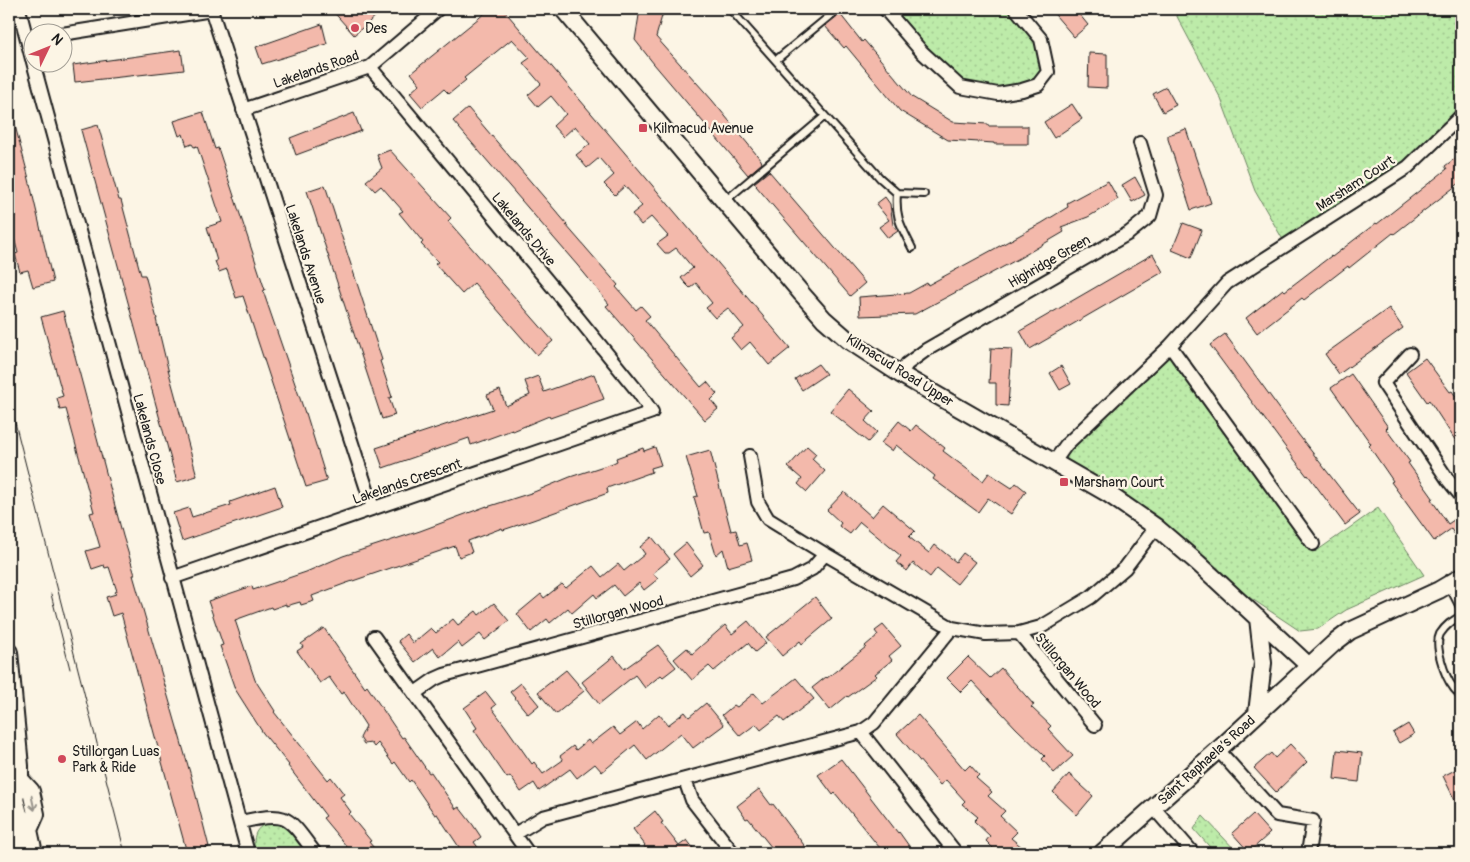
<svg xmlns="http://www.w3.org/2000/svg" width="1470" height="862" font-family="Pangolin,sans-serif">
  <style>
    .grass { fill: url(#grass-dots); stroke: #6c8462 }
    .building { fill: #f3b9ab; stroke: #1c1c1c }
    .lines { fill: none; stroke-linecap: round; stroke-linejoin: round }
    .service-casing { stroke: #1c1c1c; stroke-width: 10 }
    .minor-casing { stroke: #1c1c1c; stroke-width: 16 }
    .tertiary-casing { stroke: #1c1c1c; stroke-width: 20 }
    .service { stroke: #fcf5e5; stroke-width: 6 }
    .minor { stroke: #fcf5e5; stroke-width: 12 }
    .tertiary { stroke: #fcf5e5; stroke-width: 16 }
    .tram { stroke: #1c1c1c; stroke-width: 1 }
    .oneway { stroke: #97938b }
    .poi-dot { fill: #d1495b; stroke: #fcf5e5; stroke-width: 2 }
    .labels { text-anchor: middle; stroke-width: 4.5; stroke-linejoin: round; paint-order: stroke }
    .poi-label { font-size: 14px; fill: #1c1c1c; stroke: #fcf5e5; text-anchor: start }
    .street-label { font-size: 14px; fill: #1c1c1c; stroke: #fcf5e5 }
  </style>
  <defs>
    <pattern id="grass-dots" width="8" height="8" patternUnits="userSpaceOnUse" patternTransform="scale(1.25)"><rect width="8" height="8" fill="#bdeba9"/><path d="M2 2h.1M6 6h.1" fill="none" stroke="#a2c991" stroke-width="1.8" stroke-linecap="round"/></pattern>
  </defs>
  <rect width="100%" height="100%" fill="#fcf5e5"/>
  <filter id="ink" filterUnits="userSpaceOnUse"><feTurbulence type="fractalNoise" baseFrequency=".02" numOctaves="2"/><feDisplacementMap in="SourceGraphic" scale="10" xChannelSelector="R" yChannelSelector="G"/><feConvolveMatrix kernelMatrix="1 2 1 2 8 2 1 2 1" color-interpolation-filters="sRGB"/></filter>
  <g filter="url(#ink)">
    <path class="grass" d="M885,9h130l26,30 7,32 -26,19 -62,-3z
      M1173,9h288v107l-53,51 -122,78 -31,-54 -34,-92z
      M1170,346l148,204 60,-42 46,67 -78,35 -28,19 -18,2 -102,-68 -144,-101z
      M1203,816l35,37h-23l-21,-24z
      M276,821l12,7 19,25h-52c-3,-20 1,-28 21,-32z"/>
    <path class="building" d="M331,9h53l-30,26z
      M490,9h13l287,339 -21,17 -19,-23 -9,8 -10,-12 13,-11 -16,-19 -13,10 -9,-10 6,-5 -16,-20 -6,5 -5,-5 -4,-5 12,-10 -17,-20 -7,5h-4l-8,-9 11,-8 -17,-19 -10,8 -9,-11 10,-8 -17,-20 -10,9 -11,-11 10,-9 -15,-17 -12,10 -11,-13 14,-11 -15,-18 -12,11 -10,-11 13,-12 -15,-18 -13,11 -10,-12 13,-11 -18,-21 7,-5 -18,-19 -48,39 2,2 -17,14 -5,-5 -22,18 -12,-14 10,-9 -9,-11z
      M640,9h24l-8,28 56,63 49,60 1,3 -14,12 -94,-111 -19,-24z
      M1050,9h25l13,16 -14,12z
      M840,14l22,28 2,-2 48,57 41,25 35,2v2h40v18h-34v-1l-46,-3 -48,-29 -54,-65 -2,2 -19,-22z
      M322,24l5,20 -65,20 -6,-17z
      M181,50l3,20 -109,12 -2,-17z
      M1089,53l18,1v34l-19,-1z
      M1166,87l10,18 -13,7 -10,-18z
      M1072,104l10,15 -28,19 -10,-16z
      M468,108l75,88 24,28 -1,1 52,60 -2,2 20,23 5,-4 9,10 -5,4 56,67 6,-5 10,12 -6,6 7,9 -13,11 -99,-114 3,-2 -25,-31 -131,-152z
      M203,112l12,37 3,-1 12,36 35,106 -2,1 42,122h1l21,68 -21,6 -63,-191 -7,2 -9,-29 -8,3 -4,-11h2l-10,-34 15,-5 -25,-76 -3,1 -2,-3 -5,2 -4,-12 -4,2 -5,-15z
      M354,113l7,18 -65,24 -6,-17z
      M9,118h4l15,57 25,107 -20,5 -5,-17 -8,2 -5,-18 3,-1 -9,-34 6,-2 -6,-28z
      M98,125l21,75h2l20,75h4l12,44h-1l12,50 29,107 -20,6 -96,-352z
      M1186,129l25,74 -20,7 -23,-71v-4z
      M390,150l61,68 -3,3 105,120 -16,14 -63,-72 -12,11 -27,-30 3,-2 -17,-18 2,-2 -24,-29 4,-2 -22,-25 -6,5 -9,-10 16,-13 -5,-13z
      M1461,154v28l-67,52 -1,-1 -44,35 -1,-2 -44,34 -2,-2 -45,35 -11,-15 37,-29 2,2 46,-35 1,1 44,-34 1,1 70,-55 -2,-3z
      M769,171l96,112 -15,13 -94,-110 1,-1 -3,-2z
      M1135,177l10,18 -13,7 -10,-17z
      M1108,181l10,18 -30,18 -27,10 3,5 -46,27 -103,55 -55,2 -1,-19 50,-4 18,-10 1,2 114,-62 26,-16 -1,-4z
      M325,185l57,175 -2,1 12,36 -3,1 6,17 -13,4 -75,-228z
      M885,197l5,7 3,21 5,6 -10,7 -9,-11 10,-7 -13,-16z
      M1183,223l19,7 -11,28 -19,-8z
      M1153,254l10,18 -133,77 -10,-18z
      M1389,308l14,20 -64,46 -14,-20z
      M63,311l60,225 12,39h-2l58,201 18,71 -22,6 -66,-240 -9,3 -6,-19 10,-3 -1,-2 2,-1 -8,-24 -4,1 -1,-3 -12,4 -6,-18 14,-4 -10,-34 4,-1 -28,-103 -6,1 -3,-12 6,-2 -22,-79z
      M1225,334l73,100 62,80 -15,11 -37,-50 -1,1 -13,-17 -84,-114z
      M991,348l21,1 -4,57 -12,-1v-22h-7z
      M1425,358l25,34 2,-1 9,13v45l-32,-49 -2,2 -21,-30z
      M818,364l8,10 -24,16 -7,-11z
      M1061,366l10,18 -11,6 -10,-17z
      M594,374l10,25 -54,19 -1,-2 -36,15 -1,-1 -41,15 -2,-7 -86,30 -7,-20 117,-39 -6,-14 13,-5 6,16 24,-11 -5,-14 13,-5 6,16z
      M1351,374l37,53 -2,2 24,33 -2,1 25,35 -2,1 17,25 13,-9v29l-10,-15 -17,12 -43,-59 2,-1 -24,-35 2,-2 -40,-56z
      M848,389l26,22 -9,10 12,11 -9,10 -38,-31z
      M899,421l12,10 5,-6 29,23 -2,3 40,30 6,-8 23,15 4,-5 10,8 -15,23 -23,-16 -10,14 -45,-33 2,-3 -39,-31 -4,6 -11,-8z
      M807,446l9,8 -4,5 13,12 -18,21 -9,-8 4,-5 -14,-12z
      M655,447l6,18 -10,3 1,4 -45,16 1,5 -75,27 -30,10 -1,-2 -34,13 4,11 -13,5 -4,-11 -111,38 -32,12 2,5 -13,4 -1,-3 -14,4v-2l-14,5 -1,-2 -36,13 20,60 20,31 -1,1 54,68 3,-3 13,17 -4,3 11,15 -2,2 22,27 -2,1 9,11h-26l-29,-35 3,-2 -38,-50 1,-1 -26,-32 -28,-44 -15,-43 3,-1 -15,-44 44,-15 1,4 53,-18 37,-16 77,-25 67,-25v1l47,-15 36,-15 43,-14 4,-2 -1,-3 27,-10 1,3z
      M710,450l21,81 5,-1 4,15 7,-2 5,17 -24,7 -5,-18 -7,6 -7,-23 -5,1 -10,-36 4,-1 -12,-39z
      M275,486l7,21 -100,34 -9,-28 16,-5 3,9 39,-12 -1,-3z
      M844,492l28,25 11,-13 32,27 -6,6 20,16 6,-8 21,17 7,-9 12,9 -18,22 -20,-16 -7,9 -17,-14 -6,8 -11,-9 5,-6 -41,-34 -10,12 -11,-8 2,-3 -14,-13z
      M652,537l18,22 -17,14 5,6 -14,11 -5,-7 -16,13 -9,-11 -17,13 -3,-4 -22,19 -4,-5 -18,15 -3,-4 -16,13 -14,-18 24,-20 3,4 18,-14 4,4 27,-22 9,11 16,-13 6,7 21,-17 -5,-7z
      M686,543l17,22 -13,11 -17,-22z
      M815,597l17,22 -30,25 -2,-3 -18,15 -16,-19z
      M494,603l15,18 -24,19 -5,-6 -18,14 -4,-6 -18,15 -7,-9 -18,14 -17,-21 8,-7 7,9 18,-15 5,5 17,-14 5,6 18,-14 3,4z
      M748,621l18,22 -11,9 -7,-9 -34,28 -5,-5 -17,14 -18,-21 13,-11 5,6 33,-29 7,9z
      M883,625l18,21 -12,10 3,4 -17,14 2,2 -29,21 -1,-1 -17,14 -18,-22 14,-11 1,1 39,-31 -1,-1 13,-11 -3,-4z
      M324,628l41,60 2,-2 35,52 2,-1 25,36 2,-1 25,37 3,-2 14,18 8,12 -7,5 8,11h-19l-26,-39 -2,1 -24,-35 -2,2 -14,-20 -2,2 -15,-21 -4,4 -3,-4 -7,1 -4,-6 6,-12 -22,-34 -3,2 -12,-17 -9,6 -23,-32 6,-4 -2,-3z
      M658,645l18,22 -13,10 -2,-2 -16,13 -10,-13 -36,29 -17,-22 32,-26 10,13z
      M968,657l22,21 11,-10 33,37 -3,2 20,19 -3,3 25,27 -19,17 -12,-14 3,-3 -29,-28 -44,-47 -11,11 -14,-14z
      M566,670l18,21 -28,23 -18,-22z
      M796,678l18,21 -30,23 -5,-6 -18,14 -5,-6 -16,12 -18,-21 12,-10 3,2 17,-14 9,10z
      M521,683l18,22 -11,9 -18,-22z
      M486,692l10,13 -4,3 14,19 26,37 2,-2 9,12 20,-14 -3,-4 13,-10 3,4 12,-10 3,4 22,-17 7,8 17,-13 5,7 17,-15 9,11 17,-13 4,5 17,-14 18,22 -31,23 -12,-15 -34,27 -12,-15 -33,27 -7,-8 -18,14 -7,-9 -31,22 -5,-8 -13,9 -11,-16 -3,2 -9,-13 -24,-35 3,-2 -13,-20z
      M918,715l47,55 5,-5 9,10 -3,3 16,14 -4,4 17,15 -5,5 17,16 -6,6 18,15h-31l-12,-12 4,-5 -16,-15 4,-4 -16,-13 3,-3 -19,-21 -6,5 -43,-51z
      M1408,724l6,10 -15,9 -6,-10z
      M1290,744l17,18 -31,30 -22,-24 17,-15 4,5z
      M1337,750l25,3 -3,29 -25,-3z
      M841,759l57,74 1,-1 15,21h-30l-49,-60 -2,2 -15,-20z
      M1461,767v46l-18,-37z
      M1069,774l24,22 -16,19 -24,-23z
      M759,789l12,16 2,-1 37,49h-34l-28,-35 -2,1 -9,-13z
      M655,811l8,11 -2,1 18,23 8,-6 10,13h-48l-5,-7 1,-1 -12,-16z
      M1253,814l17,19 -21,19 -17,-19z"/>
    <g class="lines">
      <g class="service-casing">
        <path id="service" d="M730,9l150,169 17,15c-2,25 4,33 15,55
          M776,60l62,-51
          M897,193l27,1
          M725,201l100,-85
          M1449,586l12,23
          M1461,616c-9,5 -15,9 -21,18 -6,12 5,43 13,53 2,3 5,6 8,9"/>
      </g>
      <g class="minor-casing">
        <path id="minor" d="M19,9l13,50
          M211,9l162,499
          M885,9l37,43 38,35 38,7 24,-4 16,-5 10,-13 -7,-33 -25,-30
          M62,34l150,-24
          M33,62l215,791
          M243,110l127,-43 68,-58
          M1170,346l143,198
          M1410,354l-27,29 65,97 13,16
          M900,374l7,-10 19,-14 203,-117 21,-17 6,-21 -16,-52
          M1054,462l12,-17 104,-99 57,-63 181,-116 53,-51
          M825,554l127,74 34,6 33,-1 22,-6 50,-30 34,-29 31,-41
          M172,578l480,-166 -13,-19 -69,-85 -200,-241
          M1019,633l76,92
          M374,637l154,216
          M415,693l20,-14 9,-4 349,-96 19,-10 13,-15 -57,-35 -10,-17 -8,-46
          M861,732l95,121
          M1218,750l59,65 36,6 -5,32
          M685,780l7,20 41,53
          M1153,807l40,46
          M240,822c48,-10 46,-8 75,31
          M515,834l28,-17 318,-85 13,-9 78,-95"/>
      </g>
      <g class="tertiary-casing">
        <path id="tertiary" d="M563,9l239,285 22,25 24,21 52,34 207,119 49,34 42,36 110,102
          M9,652l11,114v13l-5,20 4,15 10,16 5,23
          M1257,713l6,-50 -5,-45
          M20,779l11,12 5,23 -7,16
          M9,816l3,9 6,28
          M1102,853l116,-103 115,-106 17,-13 89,-41 22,-13"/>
      </g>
      <use href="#service" class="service"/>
      <use href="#minor" class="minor"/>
      <use href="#tertiary" class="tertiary"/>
      <path class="tram" d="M9,399l116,454
        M51,594l19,75"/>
    </g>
    <defs><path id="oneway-shaft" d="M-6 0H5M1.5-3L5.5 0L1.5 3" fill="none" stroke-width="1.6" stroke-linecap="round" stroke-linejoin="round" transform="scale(1.25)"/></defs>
    <use class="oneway" href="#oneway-shaft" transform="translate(33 803) rotate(78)"/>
  </g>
  <g class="poi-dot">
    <circle cx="355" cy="28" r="5"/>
    <rect x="638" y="123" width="10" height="10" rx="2.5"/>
    <rect x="1059" y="477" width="10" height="10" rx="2.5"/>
    <circle cx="62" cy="759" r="5"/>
  </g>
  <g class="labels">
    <g class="poi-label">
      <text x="365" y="33">Des</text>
      <text x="653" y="133">Kilmacud Avenue</text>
      <text x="1074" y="487">Marsham Court</text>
      <text x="72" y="756">Stillorgan Luas<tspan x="72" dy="16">Park &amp; Ride</tspan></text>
    </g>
    <g class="street-label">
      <text transform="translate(316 69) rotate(-19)" y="5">Lakelands Road</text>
      <text transform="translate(1355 183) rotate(-33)" y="5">Marsham Court</text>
      <text transform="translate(524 229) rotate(50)" y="5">Lakelands Drive</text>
      <text transform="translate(306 254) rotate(72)" y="5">Lakelands Avenue</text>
      <text transform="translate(1049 261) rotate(-30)" y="5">Highridge Green</text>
      <text transform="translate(900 370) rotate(32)" y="5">Kilmacud Road Upper</text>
      <text transform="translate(150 439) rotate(75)" y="5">Lakelands Close</text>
      <text transform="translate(407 481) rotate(-19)" y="5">Lakelands Crescent</text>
      <text transform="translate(618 612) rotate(-15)" y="5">Stillorgan Wood</text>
      <text transform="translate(1068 670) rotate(50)" y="5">Stillorgan Wood</text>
      <text transform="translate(1206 760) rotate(-42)" y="5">Saint Raphaela’s Road</text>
    </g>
  </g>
  <rect width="1470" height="862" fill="none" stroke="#fcf5e5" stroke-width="30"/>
  <rect x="15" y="15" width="1440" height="832" fill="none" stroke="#1c1c1c" stroke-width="2" filter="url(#ink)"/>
  <g transform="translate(48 48) rotate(47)"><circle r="24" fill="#fcf5e5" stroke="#a29e95"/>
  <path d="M0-4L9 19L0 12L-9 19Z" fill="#d1495b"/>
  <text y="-8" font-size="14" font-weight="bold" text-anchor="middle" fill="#1c1c1c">N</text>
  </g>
</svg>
